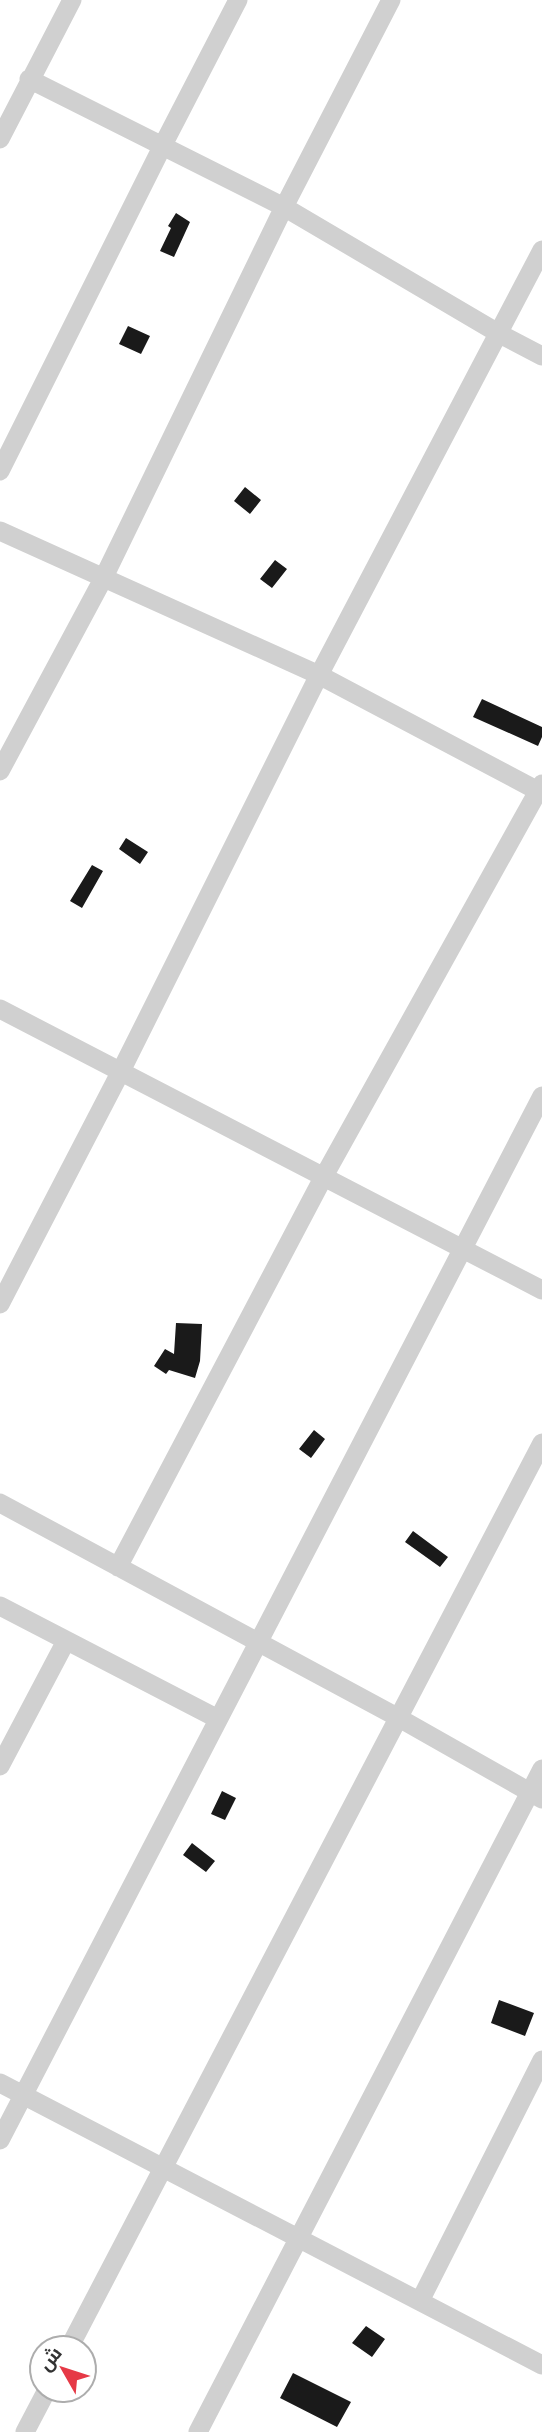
<svg xmlns="http://www.w3.org/2000/svg" width="542" height="2432" font-family="'Alegreya Sans',Cairo,sans-serif">
  <style>
    .building { fill: #1a1a1a }
    .lines { fill: none; stroke-linecap: round; stroke-linejoin: round }
    .minor { stroke: #d0d0d0; stroke-width: 19 }
  </style>
  <rect width="100%" height="100%" fill="#fff"/>
  <path class="building" d="M176,213l14,9 -16,35 -14,-6 11,-23 -3,-2z
    M128,326l22,10 -9,18 -22,-10z
    M245,487l16,13 -11,14 -16,-13z
    M275,560l12,9 -15,19 -12,-9z
    M482,699l60,28v10l-4,9 -65,-29z
    M126,838l22,14 -8,12 -21,-15z
    M92,865l11,6 -21,37 -12,-7z
    M176,1323l26,1 -2,37 -5,17 -26,-8 -3,4 -12,-8 11,-17 9,5z
    M314,1430l11,9 -14,19 -12,-9z
    M413,1531l35,26 -8,10 -35,-25z
    M222,1791l14,7 -11,22 -14,-6z
    M192,1843l23,18 -9,11 -23,-17z
    M499,2000l35,13 -9,23 -34,-13z
    M366,2326l19,13 -13,18 -20,-14z
    M293,2373l58,29 -14,25 -57,-29z"/>
  <g class="lines">
    <path class="minor" d="M29,79l255,128 214,126 44,23
      M0,139l72,-139
      M0,471l163,-326 75,-145
      M0,531l319,144 223,118
      M0,771l103,-192 181,-372 107,-207
      M0,1009l542,281
      M0,1304l120,-231 199,-398 223,-425
      M0,1503l399,215 143,81
      M118,1567l205,-389 219,-394
      M0,1606l218,113
      M0,1766l66,-125
      M0,2083l542,282
      M0,2140l542,-1044
      M420,2301l122,-241
      M69,2348l473,-905
      M25,2432l22,-42
      M198,2432l344,-663"/>
  </g>
  <g transform="translate(63 2369) rotate(309)"><circle r="33" fill="#ffffff" stroke="#adadad" stroke-width="2"/>
  <path d="M0-5L12 26L0 18L-12 26Z" fill="#e63946"/>
  <text y="-10" font-size="19" font-weight="bold" text-anchor="middle" fill="#333333">ش</text>
  </g>
</svg>
